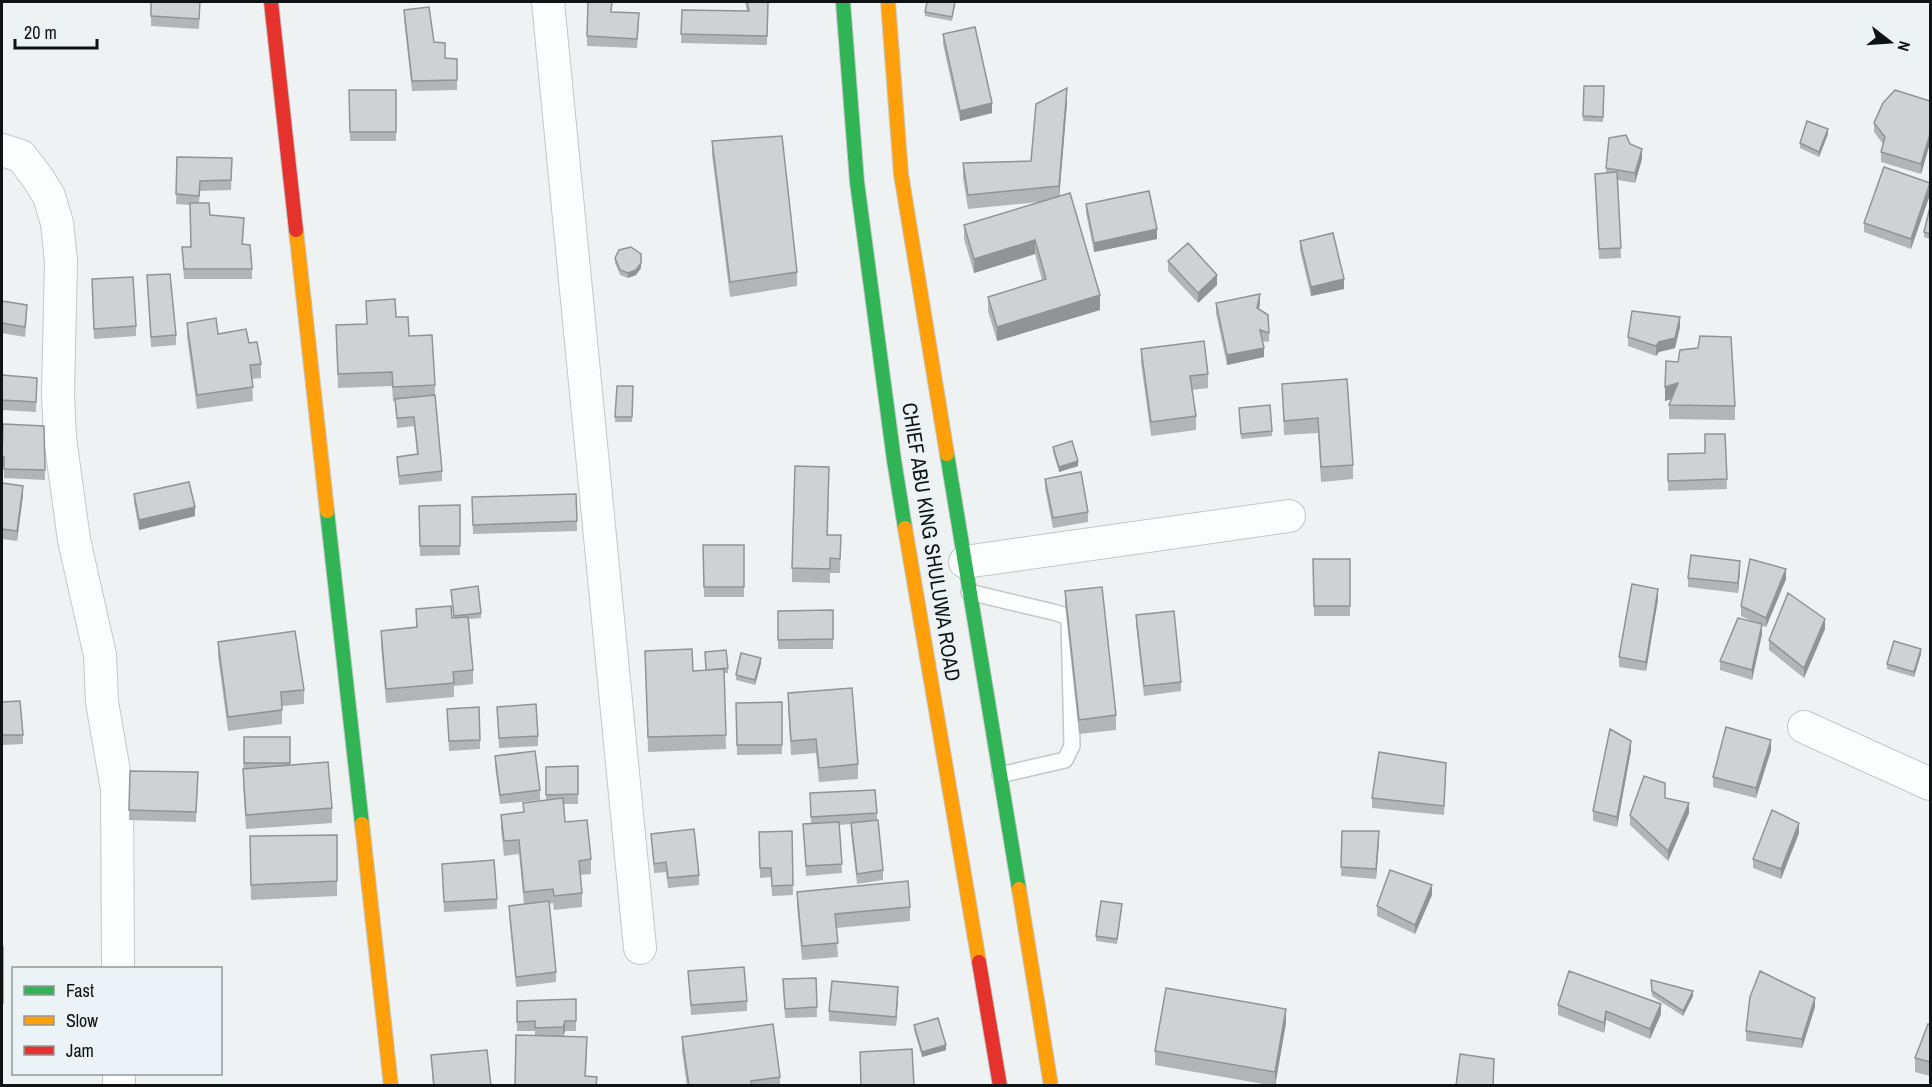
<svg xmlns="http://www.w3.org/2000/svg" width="1932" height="1087" font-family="'Archivo Narrow',sans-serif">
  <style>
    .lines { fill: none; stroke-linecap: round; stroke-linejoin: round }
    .lane-casing { stroke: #c4c7c8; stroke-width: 18 }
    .street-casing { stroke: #c4c7c8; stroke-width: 34 }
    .fast-casing { stroke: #c4c7c8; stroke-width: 16 }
    .slow-casing { stroke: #c4c7c8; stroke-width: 16 }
    .jam-casing { stroke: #c4c7c8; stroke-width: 16 }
    .lane { stroke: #fcfdfd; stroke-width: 15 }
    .street { stroke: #fcfdfd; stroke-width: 32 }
    .fast { stroke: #30b455; stroke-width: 14 }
    .slow { stroke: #ff9f0a; stroke-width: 14 }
    .jam { stroke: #e5322d; stroke-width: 14 }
    .wall { fill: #b2b5b5 }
    .shaded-wall { fill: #919394 }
    .building { fill: #cfd2d3; stroke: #919394; stroke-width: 1.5 }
    .labels { text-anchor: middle; stroke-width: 4.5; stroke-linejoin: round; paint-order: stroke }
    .street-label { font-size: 21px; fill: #101314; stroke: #ebf3f6 }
  </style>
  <rect width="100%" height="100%" fill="#eef2f3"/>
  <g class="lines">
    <g class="lane-casing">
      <path id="lane" d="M969,592l84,20 13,4 3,4 3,126 -7,14 -65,15"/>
    </g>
    <g class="street-casing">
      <path id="street" d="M548,2l92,946
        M2,150l19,6 16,21 12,19 8,27 4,38 -3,133 2,44 14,102 26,115 2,47 15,87 1,179
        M965,562l324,-46
        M1804,727l126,57
        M119,1074v12"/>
    </g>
    <g class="fast-casing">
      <path id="fast" d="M843,2l14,180 37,278 11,68
        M947,454l72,435
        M327,511l35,313"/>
    </g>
    <g class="slow-casing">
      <path id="slow" d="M888,2l13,172 46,280
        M296,230l31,281
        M905,528l74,434
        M362,824l29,262
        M1019,889l32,197"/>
    </g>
    <g class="jam-casing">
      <path id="jam" d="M271,2l25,228
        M979,962l21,124"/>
    </g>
    <use href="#lane" class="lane"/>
    <use href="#street" class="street"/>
    <use href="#fast" class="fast"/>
    <use href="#slow" class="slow"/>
    <use href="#jam" class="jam"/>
  </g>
  <path class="wall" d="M151,2h49l-1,27 -48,-3z
    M745,2h23l-1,43 -86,-2 1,-33 65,1z
    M955,5l-3,16 -27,-5v-4z
    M404,10l30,32 11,16 12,1v31l-45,1 -8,-72z
    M612,12l27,11 -2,25 -50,-2v-10z
    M943,34l49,79 -32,8 -17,-77z
    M1604,86l-1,36 -20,-1v-5z
    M349,90h47v51h-46z
    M1930,101v42l-9,31 -40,-12v-10l2,-8 -9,-12v-9z
    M1067,103l-8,93 41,114 -103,31 -9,-30v-14l54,-17 -7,-26 -61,19 -10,-34v-14l75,-23 -71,7 -5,-31v-15l68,-2z
    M1828,134l-9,23 -19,-9v-5z
    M712,141l85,131v14l-67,11 -18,-142z
    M1630,144l12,15 -7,24 -17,-3 3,78 -22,1 -4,-85 11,-1v-5z
    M177,157l55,1 -1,32 -31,1 -1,12 11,12 34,12 -1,17 9,25v10h-68l-2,-32h9l-1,-42 -14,-1z
    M1930,183l-19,66 -47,-17v-9z
    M1086,204l71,35 -63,13 -8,-39z
    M1930,207v32l-6,-2v-5z
    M1300,241l44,48 -33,7 -11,-46z
    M615,258l26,10 -5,7 -8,3 -8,-3 -5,-12z
    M1168,261l49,24 -19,18 -30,-32z
    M147,275l29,60v10l-25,2z
    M92,289l44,37v10l-42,3z
    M2,301l25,14 -2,22 -23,-4z
    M1216,303h44l-1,6 10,24v9l-7,-1 2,16 -37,8 -11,-52z
    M396,317l13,19 26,49v11l7,75v10l-43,4 -2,-28 20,-3 -3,-28 -17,2 -2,-27h-2l-1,-15 -54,2 -2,-63 30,-1z
    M187,323l31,11 31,9 12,21v14l-9,1 1,22 -56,8 -10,-72z
    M1680,327l-5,21 -16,4 -3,4 -28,-10v-9z
    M1141,349l67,25v14l-16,2 4,26v14l-45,6 -10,-73z
    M1678,362l57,44v14l-66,-1v-14l2,-6 -6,2z
    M2,375l35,3 -1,34 -34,-2z
    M1347,379l6,86v14l-32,3 -3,-49 -34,2 -2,-51z
    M617,386h16l-1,36h-17z
    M1239,408l33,23v5l-31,3z
    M44,426l1,54 -41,-2v-11h-2v-29z
    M1725,434l2,55 -59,2v-37l37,-1z
    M1053,447l25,19 -19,6 -6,-20z
    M1045,479l43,33v10l-35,6 -8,-40z
    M829,481l-1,54h13l-1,38h-10v10l-38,-1v-14z
    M2,483l21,12 -6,46 -15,-2z
    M134,494l61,22 -56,14 -5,-27z
    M576,494l1,37 -104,3 -1,-37z
    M419,506l41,40v9l-40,1z
    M703,545h41v52h-40z
    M1313,559h37v57h-36z
    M1740,570l-2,23 -50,-6v-9z
    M1786,579l-20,48 -4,-1v8l-10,46 -32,-10v-9l34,-39 -13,-6v-10z
    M451,590l30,23v5l-12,1 4,51v14l-19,2v11l-68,6 -5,-58v-14l35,-4v-18l38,9z
    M1065,591l51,124v15l-37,4 -14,-129z
    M1658,599l-12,72 -27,-4v-10z
    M833,610v39h-55v-38z
    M1136,615l45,67v9l-37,5 -8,-71z
    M1825,629l-21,49 -35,-28v-10z
    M218,642l86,48v14l-22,2v18l-54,7 -10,-75z
    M645,651l48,20 13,-1 -1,-18 23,16v5h-4l2,76 -78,3z
    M1921,654l-7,23 -27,-8v-5z
    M761,663l-6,22 -19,-5v-5z
    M788,693l70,71v15l-39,3 -3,-29 -25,2 -3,-48z
    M2,702l21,33v9l-21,1z
    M782,702v52l-45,1 -1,-52z
    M497,707l41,29v10l-39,2z
    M447,709l33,31v9l-31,2z
    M244,737h46v28l42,43v15l-86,6 -3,-46z
    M1631,750l-14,77 -24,-6v-10z
    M1771,750l-15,48 -43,-11v-10z
    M495,756l45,34v10l-40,4 -5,-39z
    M578,766v38h-15l2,18 26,37v15l-11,1 2,18v14l-28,3 -1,-7 -4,1 7,68v10l-40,5 -7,-72v-9l15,-2 -5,-50 -15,2 -3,-27v-14l22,-3v-9l23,-3v-33z
    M130,771l68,1 -2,50 -67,-2z
    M1446,772l-2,43 -72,-7v-10z
    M810,793l67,20v7l6,50v10l-26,4 -6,-51v-9l-12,1 3,48 -36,3 -3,-52h8z
    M1665,798l24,15 -21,48 -38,-36v-10z
    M792,831l1,64 -21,1 -1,-19 -11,1 -1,-46z
    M1342,831l37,10 -3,38 -35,-3z
    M1799,833l-18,46 -28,-11v-9z
    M651,834l48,41v10l-31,3 -2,-16 -12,1z
    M337,835v61l-86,4 -1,-64z
    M442,864l55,35v10l-53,3z
    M797,892l113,15v14l-74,7 2,29 -36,3 -5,-54z
    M1432,895l-17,39 -38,-18v-10z
    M1122,909l-5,35 -21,-3v-5z
    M688,971l59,30v10l-56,4z
    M816,978l1,39 -32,1 -2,-39z
    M1651,980l42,16 -10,20 -31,-20z
    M898,996l-2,30 -67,-5v-10z
    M576,999v32h-11l-2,5 24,15 -1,25 11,10 -62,-51v-4h-18v-30z
    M1558,1005l103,9 -11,25 -44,-19 -2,13 -46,-18z
    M1815,1007l-13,41 -56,-7v-10z
    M1286,1023l-11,63 -120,-21v-14z
    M914,1025l32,25 -24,7 -8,-27z
    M1930,1025v51l-15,-4v-14z
    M682,1037l98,40v9h-93l-5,-35z
    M431,1055l60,31h-58z"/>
  <path class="shaded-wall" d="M1067,88v15l-8,97v-14z
    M992,103v10l-32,8v-10z
    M1828,129v5l-9,23v-5z
    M1930,134v9l-9,31v-10z
    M1642,149v10l-7,24v-10z
    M1930,185v10l-19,54v-10z
    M1157,229v10l-63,13v-9z
    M1035,240v14l-61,19v-14z
    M641,263v5l-5,7 -8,3v-5z
    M1217,275v10l-19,18v-10z
    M1344,279v10l-33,7v-9z
    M1260,294v9l-3,15v-10z
    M1100,295v15l-103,31v-14z
    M1680,317v10l-5,21 -16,4 -3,4v-10z
    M1264,348v9l-37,8v-10z
    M1678,383v14l-13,4v-14z
    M1078,461v5l-19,6v-5z
    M23,486v9l-6,46v-10z
    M195,507v9l-56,14v-10z
    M1740,561v9l-2,23v-10z
    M1786,569v10l-20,48v-9z
    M1658,589v10l-12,72v-9z
    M1825,619v10l-21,49v-10z
    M1762,624v10l-10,46v-10z
    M1921,649v5l-7,23v-5z
    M761,658v5l-6,22v-5z
    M1771,740v10l-15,48v-10z
    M1631,741v9l-14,77v-10z
    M1689,803v10l-21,48v-10z
    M1799,823v10l-18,46v-10z
    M1379,831v10l-3,38v-10z
    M1432,885v10l-17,39v-9z
    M898,987v9l-2,30v-9z
    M1693,991v5l-10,20v-5z
    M1815,998v9l-13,41v-9z
    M1661,1004v10l-11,25v-10z
    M1286,1009v14l-11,63v-14z
    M1606,1011v9l-2,13v-10z
    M565,1021v10l-2,6v-10z
    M946,1045v5l-24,7v-5z"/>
  <path class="building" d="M151,2h49l-1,17 -48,-3z
    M588,2h24l-1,10 28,1 -2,26 -50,-3z
    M747,2h21l-1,34 -86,-2 1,-24 67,1z
    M927,2h28l-3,15 -27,-5z
    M429,7l5,35 11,1v15l12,1v21l-45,1 -8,-71z
    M975,27l17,76 -32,8 -17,-77z
    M1584,86h20l-1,31 -20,-1z
    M1067,88l-8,98 -91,9 -5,-32 68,-2 5,-57z
    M349,90h47v42h-46z
    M1895,90l35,11v33l-9,30 -40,-12 4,-15 -11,-14 9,-20z
    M1807,121l21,8 -9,23 -19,-9z
    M1626,135l4,9 12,5 -7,24 -29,-5 3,-30z
    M782,136l15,136 -67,10 -18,-141z
    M177,157l55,1 -1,22 -31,1 -1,15 -23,-2z
    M1884,167l46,16 -19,56 -47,-16z
    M1617,172l4,76 -22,1 -4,-75z
    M1149,191l8,38 -63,14 -8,-39z
    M1070,193l30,102 -103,32 -9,-30 58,-18 -11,-39 -61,19 -10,-34z
    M190,203h19l1,12 34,3 -2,26 8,1 2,24h-68l-2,-22h9z
    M1930,207v27l-6,-2z
    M1333,233l11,46 -33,8 -11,-46z
    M1188,243l29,32 -19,18 -30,-32z
    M631,247l10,7v9l-5,7 -8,3 -8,-3 -5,-12 4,-8z
    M170,274l6,61 -25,2 -4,-62z
    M133,277l3,49 -42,3 -2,-50z
    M1260,294l-3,14 11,7 1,18 -9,-3 4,18 -37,7 -11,-52z
    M395,299l1,18h12l1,19 23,-1 3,50 -42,2 -1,-15 -54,2 -2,-49 31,-1 -1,-23z
    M2,301l25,4 -2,22 -23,-4z
    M1632,311l48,6 -5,21 -16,4 -3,4 -28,-9z
    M216,318l2,16 28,-5 3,14 8,-1 4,22 -11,1 3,22 -56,8 -10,-72z
    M1700,336l31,1 4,69 -66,-1 9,-22 -13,4 1,-26 12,1 2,-12 18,-2z
    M1204,341l4,33 -18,2 6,40 -45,6 -10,-73z
    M2,375l35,3 -1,24 -34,-2z
    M1347,379l6,86 -32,2 -3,-49 -34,3 -2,-37z
    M617,386h16l-1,31h-17z
    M435,395l7,76 -43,5 -2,-19 21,-3 -4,-37 -17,1 -2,-19z
    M1270,405l2,26 -31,3 -2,-26z
    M3,424l41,2 1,44 -41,-1v-12l-2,1z
    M1705,434h20l2,45 -59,2v-27l37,-1z
    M1072,441l6,20 -19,6 -6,-20z
    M795,466l34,1 -2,68h14l-1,24 -10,-1v11l-38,-1z
    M1081,472l7,40 -35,6 -8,-39z
    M189,482l6,25 -56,13 -5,-26z
    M2,483l21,3 -6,45 -15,-2z
    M576,494l1,27 -104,4 -1,-28z
    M460,505v41h-40l-1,-40z
    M703,545h41v42h-40z
    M1691,555l49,6 -2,22 -50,-5z
    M1313,559h37v47h-36z
    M1750,559l36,10 -20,49 -25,-12z
    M1632,584l26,5 -12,73 -27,-5z
    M478,586l3,27 -27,3 -3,-26z
    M1102,587l14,128 -37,5 -14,-129z
    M1788,593l37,26 -21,49 -35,-28z
    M451,606l1,12 16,-1 5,53 -20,2 1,11 -68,6 -5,-58 36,-4 -1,-18z
    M833,610v29l-55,1v-29z
    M1174,611l7,71 -37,4 -8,-71z
    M1738,618l24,6 -10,46 -32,-9z
    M295,631l9,59 -23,2 1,18 -54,7 -10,-75z
    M1894,641l27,8 -7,23 -27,-8z
    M692,649l1,22 31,-2 2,66 -78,2 -3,-86z
    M726,650l2,18 -22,2 -1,-18z
    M741,653l20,5 -6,22 -19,-5z
    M852,688l6,76 -39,4 -3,-29 -25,2 -3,-48z
    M20,701l3,34h-21v13v-46z
    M782,702v43h-45l-1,-42z
    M536,704l2,32 -39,2 -2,-31z
    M479,707l1,33 -31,1 -2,-32z
    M1726,727l45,13 -15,48 -43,-11z
    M1610,729l21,12 -14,76 -24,-6z
    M244,737h46v26h-46z
    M535,751l5,39 -40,5 -5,-39z
    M1379,752l67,11 -2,43 -72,-8z
    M328,762l4,46 -86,7 -3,-46z
    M578,766v28l-32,1v-28z
    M130,771l68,1 -2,40 -67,-2z
    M1644,776l21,7v15l24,5 -21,48 -38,-36z
    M875,790l2,23 -66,4 -1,-24z
    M563,798l2,24 22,-2 4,39 -12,2 3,32 -28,3 -1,-7 -29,3 -5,-52 -15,1 -3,-26 23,-3 -1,-9z
    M1772,810l27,13 -18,46 -28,-10z
    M878,820l5,50 -26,4 -6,-51z
    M839,822l3,42 -36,2 -3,-42z
    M694,829l5,46 -31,3 -2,-16 -12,2 -3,-30z
    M792,831l1,54 -21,1 -1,-18h-11l-1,-36z
    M1342,831h37l-3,38 -35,-2z
    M337,835v46l-86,4 -1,-49z
    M494,860l3,39 -53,3 -2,-38z
    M1390,870l42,15 -17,40 -38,-19z
    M908,881l2,26 -75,7 3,29 -36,3 -5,-54z
    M549,901l7,71 -40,5 -7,-71z
    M1101,901l21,3 -5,35 -21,-3z
    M2,947h1v56h-1z
    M744,967l3,34 -56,4 -3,-34z
    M1569,971l92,33 -11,25 -44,-18 -2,12 -46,-18z
    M1760,971l55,27 -13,41 -56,-8 4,-34z
    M816,978l1,29 -32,2 -2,-30z
    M1651,980l42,11 -10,20 -31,-20z
    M832,981l66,6 -2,30 -67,-6z
    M1166,988l120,21 -11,63 -120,-21z
    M576,999v22h-11l-2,6 -28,1v-7l-18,1v-21z
    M938,1018l8,27 -24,7 -8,-27z
    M773,1024l7,53 -29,4 1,5h-63l-7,-49z
    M1928,1024l2,1v37l-15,-4z
    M516,1035l71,2 -2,39 12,1 -1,9h-81z
    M912,1049l2,37h-53l-1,-34z
    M487,1050l4,36h-57l-3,-31z
    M1460,1054l34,5 -1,27h-37z"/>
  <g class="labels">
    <g class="street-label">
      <text transform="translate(931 542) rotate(81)" y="7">CHIEF ABU KING SHULUWA ROAD</text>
    </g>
  </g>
  <rect width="1932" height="1087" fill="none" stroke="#101314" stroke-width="6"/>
  <rect x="12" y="967" width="210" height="108" fill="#ebf3f6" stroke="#93999c" stroke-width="1.5"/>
  <rect x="24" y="986" width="30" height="9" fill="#30b455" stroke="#93999c" stroke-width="1.5"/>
  <text x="66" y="997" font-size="18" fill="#101314">Fast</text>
  <rect x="24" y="1016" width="30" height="9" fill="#ff9f0a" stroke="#93999c" stroke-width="1.5"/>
  <text x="66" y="1027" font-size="18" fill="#101314">Slow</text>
  <rect x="24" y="1046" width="30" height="9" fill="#e5322d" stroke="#93999c" stroke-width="1.5"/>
  <text x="66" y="1057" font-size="18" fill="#101314">Jam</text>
  <g transform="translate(1890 42) rotate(107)" stroke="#ebf3f6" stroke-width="4.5" paint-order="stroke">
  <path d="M0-4.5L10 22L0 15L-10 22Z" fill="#101314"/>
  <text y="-9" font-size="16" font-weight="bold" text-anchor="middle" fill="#101314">N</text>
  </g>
  <path d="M15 39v9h82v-9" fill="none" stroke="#101314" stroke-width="3"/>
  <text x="24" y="39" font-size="18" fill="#101314" stroke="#ebf3f6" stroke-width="4.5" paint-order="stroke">20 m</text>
</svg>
